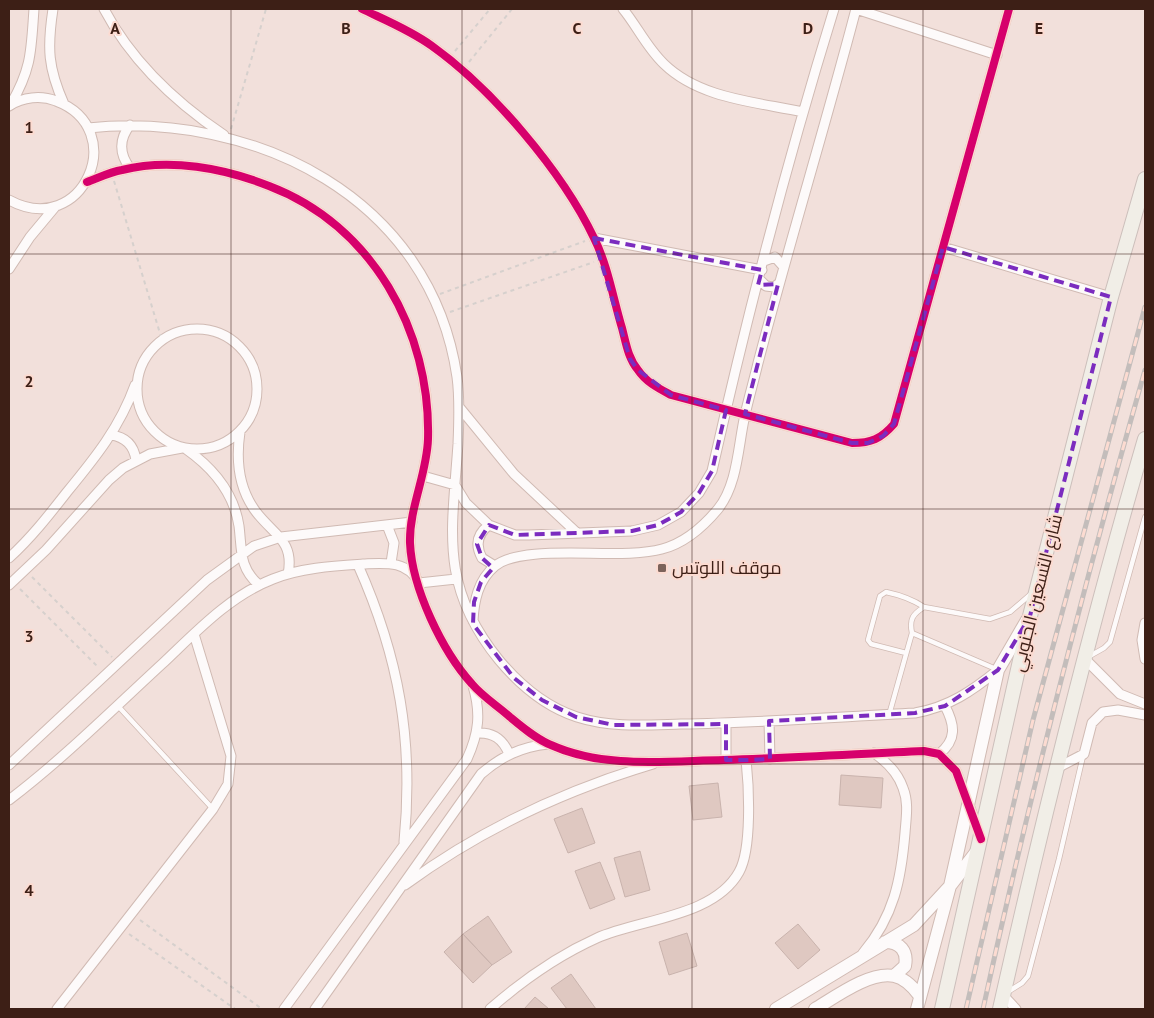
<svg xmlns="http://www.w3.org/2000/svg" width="1154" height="1018" font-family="'PT Sans',Cairo,sans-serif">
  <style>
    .building { fill: #dfc8c1; stroke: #c9b3ad }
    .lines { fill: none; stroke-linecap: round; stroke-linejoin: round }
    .lane-casing { stroke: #d0bab3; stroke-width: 6 }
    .street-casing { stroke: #d0bab3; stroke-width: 11 }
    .secondary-casing { stroke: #d0bab3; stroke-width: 14 }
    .primary-casing { stroke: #ccbfbb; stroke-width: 16 }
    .path { stroke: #d6d0cd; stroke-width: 2; stroke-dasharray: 4 4; stroke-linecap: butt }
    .lane { stroke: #fdfafa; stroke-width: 4.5 }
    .street { stroke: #fdfafa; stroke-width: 9 }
    .secondary { stroke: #fdfafa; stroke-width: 12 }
    .primary { stroke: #f1eee7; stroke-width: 14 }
    .rail-casing { stroke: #c3bdbb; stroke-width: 5 }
    .rail { stroke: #fcdbd1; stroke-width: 3; stroke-dasharray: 9; stroke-linecap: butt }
    .cycleway-casing { stroke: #fcdbd1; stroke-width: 11 }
    .cycleway { stroke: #d6006c; stroke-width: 8 }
    .marked { fill: none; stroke: #7b2cbf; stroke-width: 4; stroke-dasharray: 10 6; stroke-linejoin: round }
    .grid { fill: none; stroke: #3d1f16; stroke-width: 1; stroke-opacity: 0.55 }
    .poi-dot { fill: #7c635b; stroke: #fcdbd1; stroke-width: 2 }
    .labels { text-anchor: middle; stroke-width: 4; stroke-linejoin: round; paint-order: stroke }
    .poi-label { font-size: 18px; fill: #3d1f16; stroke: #fcdbd1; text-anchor: start }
    .street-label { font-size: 18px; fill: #3d1f16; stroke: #fcdbd1 }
    .grid-label { font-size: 16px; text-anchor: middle; font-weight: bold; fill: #3d1f16; stroke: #fcdbd1; stroke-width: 4; stroke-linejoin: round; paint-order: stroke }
  </style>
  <rect width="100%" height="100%" fill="#f2e0db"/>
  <path class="building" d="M841,775l42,3 -2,30 -42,-3z
    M718,783l4,34 -29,3 -4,-34z
    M582,808l13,35 -27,10 -14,-34z
    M640,851l10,39 -25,7 -11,-39z
    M600,862l15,37 -25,10 -15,-38z
    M488,916l24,36 -20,13 -29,-31z
    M798,924l22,26 -22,19 -23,-26z
    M687,933l10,33 -28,9 -10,-33z
    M463,934l29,31 -19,18 -29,-31z
    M571,974l25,35h-29l-16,-21z
    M535,997l14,12h-25z"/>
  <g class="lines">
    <g class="lane-casing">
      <path id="lane" d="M906,653l-35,-9 -3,-4 12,-44 6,-4c14,3 26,7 38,15
        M1088,657l16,-9 6,-6 35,-125
        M996,669l-84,-36c-3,-14 1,-19 12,-26l66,12 20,-7 21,-18
        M118,706l95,103
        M889,715l23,-82
        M1006,993l16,-10 6,-7 31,-117 24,-103"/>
    </g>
    <g class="street-casing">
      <path id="street" d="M53,9c-6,39 -5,59 11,95
        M104,9c28,53 71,93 120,126
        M362,9c23,11 48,21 70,37 60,43 130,125 162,192 14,28 19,60 28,90 4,15 6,30 16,42 8,12 20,18 33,25l181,48c19,0 29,-4 42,-19l115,-415
        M623,9c14,17 24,39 41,55 36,35 93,38 139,48
        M856,9l141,46
        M11,104c21,-36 20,-54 23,-95
        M9,106c14,-9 32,-11 47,-5 75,28 27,139 -47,99
        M88,128c167,-17 343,70 369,249 3,22 2,44 1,67 -6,88 -19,142 41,216 20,24 47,47 78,57 34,11 69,8 104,7 78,-1 156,-7 234,-11 34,-6 57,-22 83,-43
        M130,168c-11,-14 -11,-29 0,-43
        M87,182c11,-4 23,-10 35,-12 48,-12 102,-2 147,16 103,39 162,145 159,253 -1,35 -19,69 -18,104 2,45 32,108 62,141 11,13 26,22 38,33 12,10 26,22 41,28 53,24 116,16 173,15 66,-2 133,-6 200,-9l15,3 17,17 24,63
        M594,238l168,32
        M943,247l168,50
        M764,261l11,-4 8,9
        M9,269l21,-32 25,-30
        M760,280l6,6 8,1 4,-3
        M137 389a60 60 0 1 1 120 0a60 60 0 1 1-120 0Z
        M460,408l54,66 62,58
        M240,432c-4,27 -2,54 14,77 17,25 41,30 34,65
        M111,435c15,2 23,11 25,25
        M186,449c27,19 48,44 53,77 3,24 0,42 20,59
        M423,476l32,9 11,18 23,22 26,10h14l103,-4 26,-6 23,-13 18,-19 13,-22c35,-155 75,-310 122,-462
        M387,525l7,18 -3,20
        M489,525c-12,9 -14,20 -7,33l13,8
        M9,558c22,-20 40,-43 58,-66 28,-34 53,-65 68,-107
        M358,565c41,92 56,176 46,277
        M9,585l37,-35 63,-70 14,-12 27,-14 32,-6
        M473,621c1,-20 5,-41 22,-55 30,-24 125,-5 167,-17 23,-6 41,-22 56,-40 20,-25 20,-64 27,-94 4,-18 9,-35 13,-52 31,-119 67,-236 98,-354
        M1145,623l-3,17 3,19
        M1085,659l35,35 25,10
        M769,721l1,38
        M477,733c16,-1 26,6 32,21
        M939,754c18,-14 16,-29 6,-48
        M726,760v-36
        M9,765l198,-185 47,-34 27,-9 131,-15
        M1057,768l27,-14 8,-31 11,-11 15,-2 27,5
        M9,800c54,-41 103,-90 153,-136 33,-31 67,-68 111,-85 27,-11 60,-13 90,-15 22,-1 44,-4 56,19l37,-4
        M405,885c76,-56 158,-94 248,-121
        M863,953c31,-37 38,-73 42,-120 1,-15 4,-30 -2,-45 -5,-15 -16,-26 -29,-35
        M1003,995l13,14
        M57,1009l156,-200 15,-25 3,-28 -37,-122
        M284,1009l183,-250c12,-26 14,-46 6,-73
        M315,1009l166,-235c21,-18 40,-27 67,-30
        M490,1009c33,-29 67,-53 107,-71 43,-19 117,-21 142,-66 13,-23 10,-85 7,-112"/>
    </g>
    <g class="secondary-casing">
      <path id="secondary" d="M885,942c15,0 23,9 20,24l-11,10
        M776,1009l138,-84 36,-39 27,-35
        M815,1009c20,-12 55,-38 79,-33 10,2 19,11 25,19
        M917,1009l33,-123 48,-216 29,-50"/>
    </g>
    <g class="primary-casing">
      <path id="primary" d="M942,1009l88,-393 81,-319 34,-118
        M1000,1009c43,-191 90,-382 145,-570"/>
    </g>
    <path class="path" d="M455,51l35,-42
      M469,62l43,-53
      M231,129l35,-120
      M114,181l48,159
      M440,294l145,-53
      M450,312l144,-50
      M32,577l80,80
      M20,589l78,78
      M140,920l122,89
      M129,934l106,75"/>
    <use href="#lane" class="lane"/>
    <use href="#street" class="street"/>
    <use href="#secondary" class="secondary"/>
    <use href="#primary" class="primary"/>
    <g class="rail-casing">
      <path id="rail" d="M966,1009l67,-289 112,-413
        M983,1009c47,-215 102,-428 162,-639"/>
    </g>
    <use href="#rail" class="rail"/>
    <g class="cycleway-casing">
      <path id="cycleway" d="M362,9c23,11 48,21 70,37 60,43 130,125 162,192 14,28 19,60 28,90 4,15 6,30 16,42 8,12 20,18 33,25l181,48c19,0 29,-4 42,-19l115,-415
        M87,182c11,-4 23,-10 35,-12 48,-12 102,-2 147,16 103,39 162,145 159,253 -1,35 -19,69 -18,104 2,45 32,108 62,141 11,13 26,22 38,33 12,10 26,22 41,28 53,24 116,16 173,15 66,-2 133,-6 200,-9l15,3 17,17 25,68"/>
    </g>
    <use href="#cycleway" class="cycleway"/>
  </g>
  <path class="marked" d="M594,238l168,32 -4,15 20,-1 -33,130 107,29h16l15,-7 11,-12 49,-177 168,50 -81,319 -32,54 -53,36 -30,7 -146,8 1,38 -24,1h-20v-36l-112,1 -38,-8 -34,-17 -28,-22 -41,-54 1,-22 7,-20 12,-14 -11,-10 -5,-14 12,-19 26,10 117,-4 26,-6 23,-13 18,-19 13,-22 14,-61 -55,-15 -33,-25 -8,-11z"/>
  <path class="grid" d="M231,9v1000M462,9v1000M692,9v1000M923,9v1000M9,254h1136M9,509h1136M9,764h1136"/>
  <rect class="poi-dot" x="657" y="563" width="10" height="10" rx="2.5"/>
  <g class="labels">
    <g class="poi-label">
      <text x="672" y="574">موقف اللوتس</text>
    </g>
    <g class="street-label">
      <text transform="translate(1037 593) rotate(-76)" y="6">شارع التسعين الجنوبي</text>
    </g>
  </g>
  <g class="grid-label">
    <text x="115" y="34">A</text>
    <text x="346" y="34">B</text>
    <text x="577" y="34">C</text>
    <text x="808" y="34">D</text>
    <text x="1039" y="34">E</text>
    <text x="29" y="133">1</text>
    <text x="29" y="387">2</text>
    <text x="29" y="642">3</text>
    <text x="29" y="896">4</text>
  </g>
  <rect width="1154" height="1018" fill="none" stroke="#3d1f16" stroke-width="20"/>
</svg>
